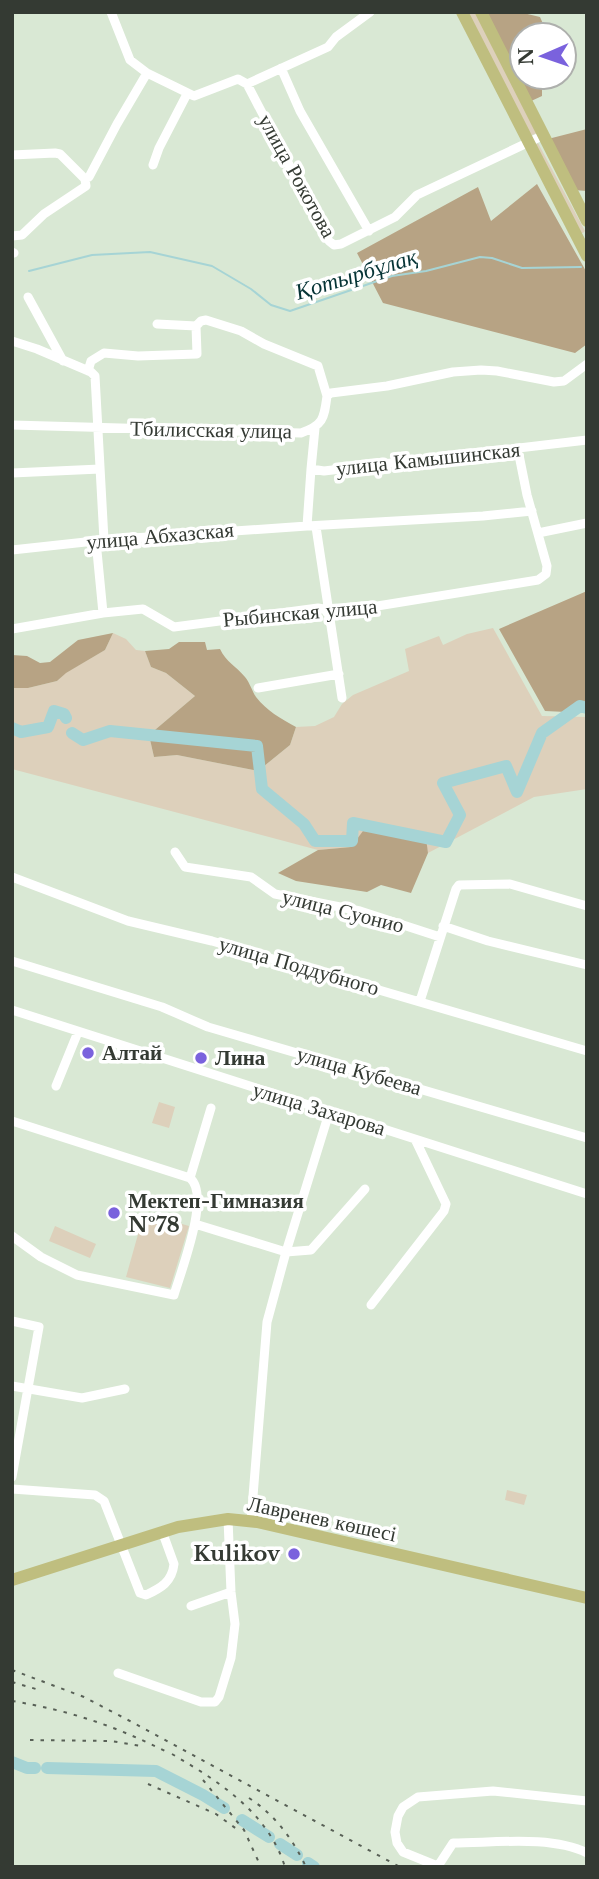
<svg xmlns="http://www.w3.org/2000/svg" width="599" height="1879" font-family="'Libre Baskerville',serif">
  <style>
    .green { fill: #ddd0bb }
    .forest { fill: #b7a384 }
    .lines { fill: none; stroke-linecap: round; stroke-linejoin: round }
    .stream { stroke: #a6d4d5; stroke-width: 2 }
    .river { stroke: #a6d4d5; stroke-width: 12 }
    .minor { stroke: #fff; stroke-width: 9 }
    .major { stroke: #bfbe7f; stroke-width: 12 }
    .rail { stroke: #586056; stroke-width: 2; stroke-dasharray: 3.5 7; stroke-linecap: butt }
    .poi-dot { fill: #7a62dd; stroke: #fff; stroke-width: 2.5 }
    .labels { text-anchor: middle; stroke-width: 7; stroke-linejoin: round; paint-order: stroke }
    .street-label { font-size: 21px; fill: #343a33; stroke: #fff }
    .poi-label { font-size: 21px; font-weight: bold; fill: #343a33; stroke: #fff; text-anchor: start }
    .water-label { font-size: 23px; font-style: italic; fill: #053335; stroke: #fff }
  </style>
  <rect width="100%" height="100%" fill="#d9e8d4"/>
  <path class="green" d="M466,12h13l58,121 -5,2 -3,-2z
    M538,143l47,88 -2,2h-2l-46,-88z
    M493,628l49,88 45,1v72l-53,8 -106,56 -3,-15 -27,-1 -47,10 -33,3 -306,-81v-81h16l29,-7 8,-8 40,-23 8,-17 13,6 10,11 9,1 6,16 15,6 29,23 -46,39 5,22 23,-2 81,16 32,-26 6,-18 19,-1 19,-9 8,-13 11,-9 56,-24 -4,-22 34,-13 4,9 24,-11z
    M159,1102l16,5 -6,21 -17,-5z
    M144,1213l45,13 -19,62 -44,-11z
    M55,1226l41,18 -6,14 -41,-17z
    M507,1490l20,5 -3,10 -19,-5z"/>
  <path class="forest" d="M486,12h33l21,5 8,18h-26v42h33l-13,8v11l-13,6z
    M587,129v62l-14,-1 -25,-51z
    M537,184l50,89v71l-12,9 -192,-50 -26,-50 121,-66 13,34z
    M587,591v122l-42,-2 -46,-82z
    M113,633l-8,17 -39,23 -9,8 -29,7h-16v-33l15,1 13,7 10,-1 28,-22z
    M179,642h26l2,8 13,-1c6,13 16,17 25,28 5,6 7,14 11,20 11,14 24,21 40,30l-6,18 -32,26 -81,-16 -23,2 -5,-22 46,-39 -29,-23 -15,-6 -6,-16 24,-2z
    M363,831l63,7 2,15 -17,40 -30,-8 -14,7 -71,-11 -18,-8 40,-23 33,-3z"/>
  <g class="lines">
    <path class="stream" d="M29,271l63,-16 58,-3 62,14 39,23 20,16 19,6 102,-35 34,-5 54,-14 12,1 30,10 59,-1"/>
    <path class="river" d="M12,728l9,4 27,-5 6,-16 10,3 2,4
      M72,733l11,7 27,-9 147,15 5,43 42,35 11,17h37l1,-18 93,19 14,-27 -17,-32 63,-17 11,26 25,-59 38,-27 7,2
      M12,1762l15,6h8
      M47,1768l109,3 47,24 21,13
      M242,1820l27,17
      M280,1844l17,11
      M308,1863l6,4"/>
    <path class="minor" d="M281,68l19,43 69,120
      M147,73l47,23 44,-17 9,5 81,-37 8,-10 34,-25
      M247,84l82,157 5,4 7,-1 54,-27 22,-22 125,-59
      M12,155l43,-2 5,1 25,25 4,-2 28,-53 30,-51 -17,-13 -19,-48
      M153,165l6,-17 28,-54
      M12,236l10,-1 22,-21 42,-28 -1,-7
      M12,252l2,1
      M28,297l35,64
      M157,324l39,2 5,-5 5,-1 35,11 23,13 54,22 9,30
      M12,341l25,8 54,23 4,4 9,164
      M88,371l3,-10 13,-8 34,3 59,-2 -1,-28
      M12,425l289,8c23,-8 23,-15 26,-37l4,-3 56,-7 66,-14 28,-2 16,1 57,11 10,-1 23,-17
      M315,428l-4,41 13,2 263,-31
      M12,473l88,-4
      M307,526l176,-10 49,-5
      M316,527l26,171
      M538,533l49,-10
      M96,541l7,72
      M12,550l92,-10 203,-14 4,-57
      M12,629l91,-16 40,-4 31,18 144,-19 6,1 4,5 210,-34 8,-6 1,-8 -20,-71 -9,-45
      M258,688l81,-14
      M175,852l10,15 66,10 24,17 85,17 80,26
      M12,877l116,44 84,20 375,110
      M443,926l45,15 99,24
      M12,961l150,46 46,20 379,111
      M420,1001l36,-112 3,-4 51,-1 77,22
      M12,1010l575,184
      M56,1086l22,-54
      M12,1121l178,57c21,17 -9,93 -16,117l-97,-20 -36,-18 -29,-21
      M190,1178l21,-70
      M195,1224l91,28 25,-2 54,-61
      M371,1305l73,-94 2,-7 -31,-65
      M12,1321l27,6 -27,150
      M12,1386l70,12 43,-9
      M12,1489l83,6 9,6 36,92 6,2c15,-7 26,-13 28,-31l-12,-33
      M251,1521l16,-199 19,-70 43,-139
      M191,1606l40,-14
      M118,1673l83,29h14l4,-5 12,-39 4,-34 -4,-32 -3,-73
      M438,1866l15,-23c40,0 98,-8 134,10
      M440,1867l-37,-15 -6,-9 -2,-11 3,-16 5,-9 15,-10 75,-6 94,10"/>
    <path class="major" d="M462,12l125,244
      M481,12l106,209
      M12,1580l166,-53 50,-8 29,3 330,76"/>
    <path class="rail" d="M12,1670l72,27 44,23 272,147
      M12,1682l24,7
      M12,1701c60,10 103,25 157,52
      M30,1740l81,1 30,5
      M172,1754c46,27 96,58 113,113
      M203,1780l41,50 17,37
      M148,1784l68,30 22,16
      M249,1798c26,17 44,41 57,69"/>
  </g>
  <g class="poi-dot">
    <circle cx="88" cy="1053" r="7"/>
    <circle cx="201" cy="1058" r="7"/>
    <circle cx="114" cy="1213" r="7"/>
    <circle cx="294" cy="1554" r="7"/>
  </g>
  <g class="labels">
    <g class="street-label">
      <text transform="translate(297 176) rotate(61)" y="7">улица Рокотова</text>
      <text transform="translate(211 430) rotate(1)" y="7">Тбилисская улица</text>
      <text transform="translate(428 459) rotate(-6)" y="7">улица Камышинская</text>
      <text transform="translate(160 536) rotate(-5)" y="7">улица Абхазская</text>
      <text transform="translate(300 613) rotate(-5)" y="7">Рыбинская улица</text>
      <text transform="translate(343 911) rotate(14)" y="7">улица Суонио</text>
      <text transform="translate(299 966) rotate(16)" y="7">улица Поддубного</text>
      <text transform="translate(359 1071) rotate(16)" y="7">улица Кубеева</text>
      <text transform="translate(319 1109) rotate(17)" y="7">улица Захарова</text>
      <text transform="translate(322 1519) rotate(12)" y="7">Лавренев көшесі</text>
    </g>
    <g class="poi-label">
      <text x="102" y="1060">Алтай</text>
      <text x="215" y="1065">Лина</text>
      <text x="128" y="1208">Мектеп-Гимназия<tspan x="128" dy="24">№78</tspan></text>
      <text x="280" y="1561" text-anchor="end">Kulikov</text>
    </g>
    <g class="water-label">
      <text transform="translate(356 274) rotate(-17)" y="8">Қотырбұлақ</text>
    </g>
  </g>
  <rect width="599" height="1879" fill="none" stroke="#343a33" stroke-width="28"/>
  <g transform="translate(543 56) rotate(268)"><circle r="33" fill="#ffffff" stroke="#aeb0ad" stroke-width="2"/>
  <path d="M0-5L12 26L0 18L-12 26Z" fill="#7a62dd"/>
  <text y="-10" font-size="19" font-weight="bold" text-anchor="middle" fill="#343a33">N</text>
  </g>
</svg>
